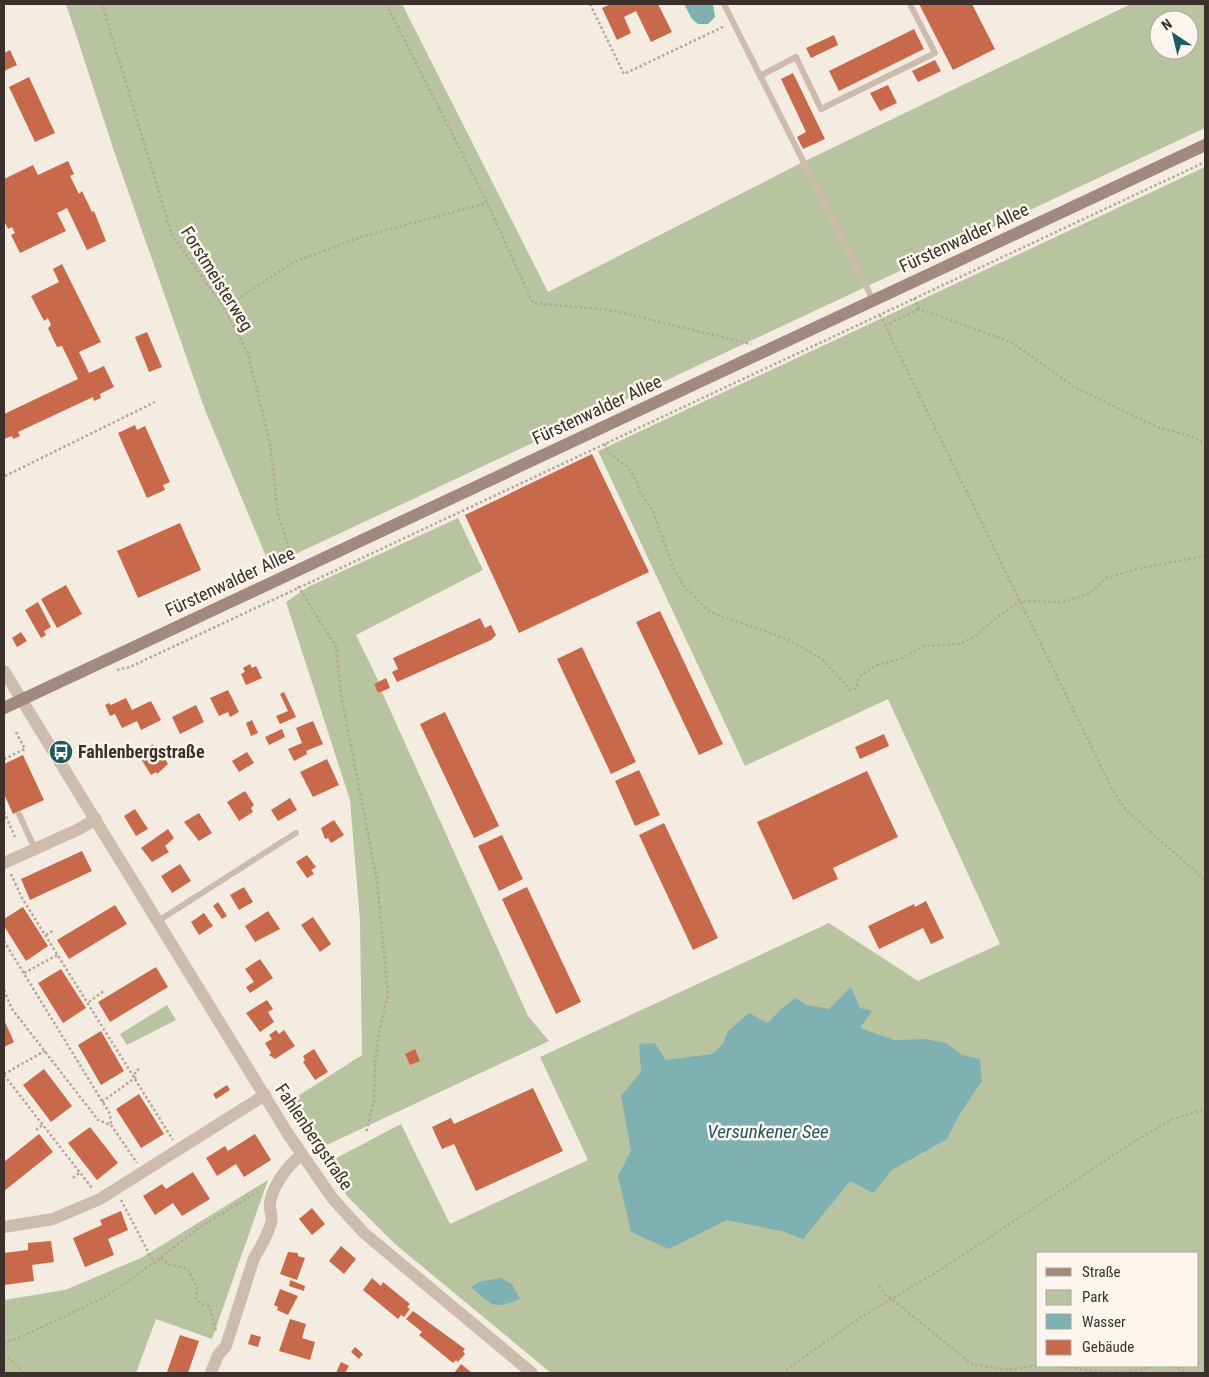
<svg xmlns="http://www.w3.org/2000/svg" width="1209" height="1377" font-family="'Roboto Condensed',sans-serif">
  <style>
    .green { fill: #b8c4a0; fill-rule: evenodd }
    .water { fill: #7fb0b2 }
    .building { fill: #c8694b }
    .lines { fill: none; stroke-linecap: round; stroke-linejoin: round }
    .path { stroke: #b9a596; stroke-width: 2.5; stroke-dasharray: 2.5 2.5; stroke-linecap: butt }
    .lane { stroke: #cdbbac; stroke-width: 6 }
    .street { stroke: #cdbbac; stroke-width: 12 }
    .secondary { stroke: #a18a7d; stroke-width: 12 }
    .labels { text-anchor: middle; stroke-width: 5; stroke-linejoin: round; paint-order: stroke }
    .street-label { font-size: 18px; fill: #3b302b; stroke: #fbf5ee }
    .poi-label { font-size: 18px; font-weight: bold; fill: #3b302b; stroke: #fbf5ee; text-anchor: start }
    .water-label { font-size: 19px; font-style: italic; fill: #1f5a5e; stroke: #fbf5ee }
  </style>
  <rect width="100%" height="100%" fill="#f4ebe1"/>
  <path class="green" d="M66,4h336l146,288 255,-130 328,-158h74v124l-935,438 -65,-156 -90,-256zM1159,20h30v30h-30z
    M1205,167v1206h-654l-156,-129 -48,-48 -22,-32 76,-40 49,100 138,-64 -48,-103 289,-134 89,58 82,-37 -112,-245 -143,67 -147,-315zM1038,1253h160v113h-160z
    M458,518l25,52 -127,65 23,47 -5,2 4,9 4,-1 146,324 21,25 -233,109 -29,-47 75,-48 -2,-134 -10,-121 -64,-198 22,-15z
    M167,1005l9,15 -49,25 -7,-11z
    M268,1180l-56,159 -56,-20 -20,54h-132v-73l61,-10 76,-32z"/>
  <path class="water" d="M684,4h29l2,13 -7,7h-10l-6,-5z
    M851,987l9,21 12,3 -12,17 34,12 31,-1 21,4 16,12 18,4 2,22 -23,34 -12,24 -55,31 -19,23 -23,-12 -47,58 -22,-8 -54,-11 -58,29 -38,-17 -13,-56 13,-25 -10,-55 20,-24 -2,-28 16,-1 11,17 46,-6 11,-10 5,-13 21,-18 19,10 13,-14 14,-11 12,7 22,4z
    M501,1278l11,6 8,15c-28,11 -27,7 -49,-12l11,-6z"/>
  <path class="building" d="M611,4h47l14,28 -21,10 -15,-31 -12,6 7,16 -14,7 -15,-32z
    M919,4h53l23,45 -42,21z
    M914,29l10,20 -85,42 -10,-20z
    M834,35l4,10 -27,13 -5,-10z
    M10,50l7,15 -13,6v-18z
    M935,60l6,11 -23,11 -6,-11z
    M793,73l32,66 -22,10 -6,-12 9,-5 -25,-53z
    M29,77l26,56 -20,9 -26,-55z
    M888,85l9,18 -17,8 -10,-18z
    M68,161l6,13 -4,2 9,18 3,-3 10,21 2,-1 12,30 -19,9 -20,-42 -10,5 9,18 -46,22 -9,-18 4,-2 -3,-6 -4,2 -4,-8v-42l29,-14 5,10z
    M62,264l39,78 -22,10 10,21 15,-7 10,21 -14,7 1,4 -7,3 -1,-4 -75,35 2,4 -7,3 -1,-3 -8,3v-25l74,-35 -16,-33 -5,1 -9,-19 3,-3 -3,-7 -4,3 -13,-25 28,-14 -6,-13z
    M147,332l15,35 -13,5 -14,-35z
    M135,425l2,5 8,-4 25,56 -7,3 2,5 -18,8 -29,-65z
    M592,454l57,118 -130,61 -54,-118z
    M180,523l21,47 -63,28 -21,-47z
    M66,585l16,29 -25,14 -16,-29z
    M38,602l13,25 -7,4 2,4 -5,3 -16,-28z
    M660,611l63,133 -24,11 -63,-133z
    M480,618l5,10 6,-3 5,10 -5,5 -94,42 -5,-10 6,-3 -5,-11z
    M21,632l6,9 -10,6 -5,-9z
    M582,647l54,115 -25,12 -54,-115z
    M250,664l2,4 4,-2 6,12 -16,7 -5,-11 4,-2 -2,-4z
    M386,678l4,10 -12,5 -4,-9z
    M228,690l11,22 -9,5 -2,-5 -9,4 -9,-18z
    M284,692l12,25 -16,7 -4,-8 12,-5 -8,-17z
    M126,698l6,12 19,-9 10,19 -20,10 -4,-9 -15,7 -7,-14 -5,2 -5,-11 4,-2 2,2z
    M196,705l8,17 -24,12 -8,-17z
    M445,712l54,114 -25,12 -54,-114z
    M252,720l6,13 -7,3 -5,-13z
    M313,721l10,23 -17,7 1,3 -13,7 -6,-12 14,-6 -6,-15z
    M282,729l3,8 -16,8 -4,-8z
    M884,734l5,12 -29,13 -5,-12z
    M153,744l1,3 3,-2 11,19 -11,10 -1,-2 -5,3 -13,-21z
    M247,752l7,11 -15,9 -7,-11z
    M23,755l21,45 -31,14 -9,-20v-30z
    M327,759l12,26 -26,12 -13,-25z
    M639,770l21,45 -25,11 -20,-45z
    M867,771l31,66 -65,31 5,11 -45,21 -36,-78z
    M245,791l9,14 -3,3 2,4 -14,9 -12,-19z
    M290,798l7,12 -19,11 -7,-11z
    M135,809l13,20 -12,7 -12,-20z
    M199,813l13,20 -13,8 -15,-19z
    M334,820l10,15 -13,8 -3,-5 -3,1 -4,-11z
    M664,823l54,115 -25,12 -54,-115z
    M168,829l6,9 -9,8 4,6 -17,10 -11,-14z
    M502,835l21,44 -24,12 -21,-45z
    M82,851l10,20 -62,29 -9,-21z
    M307,855l9,12 -5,3 3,4 -7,4 -11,-16z
    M180,864l11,17 -19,12 -11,-17z
    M244,887l9,15 -14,8 -9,-15z
    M527,887l54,115 -25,12 -54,-115z
    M926,901l18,37 -13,6 -8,-16 -44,21 -11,-23 46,-22 1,3z
    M218,902l9,14 -5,3 -9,-13z
    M115,905l12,19 -58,35 -12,-19z
    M23,907l25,39 -22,15 -22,-35v-7z
    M268,911l12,18 -25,13 -10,-16z
    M204,913l9,13 -14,9 -8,-13z
    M313,917l18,27 -11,8 -19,-27z
    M260,959l13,19 -23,15 -4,-6 8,-5 -9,-13z
    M156,967l12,20 -58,35 -12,-20z
    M61,969l25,39 -23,15 -25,-40z
    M267,1000l6,9 -5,3 6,10 -14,10 -14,-19z
    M4,1020l10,22 -10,5z
    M276,1030l3,4 5,-4 11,16 -20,13 -6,-4 2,-2 -6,-10 7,-4 -3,-4z
    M101,1031l23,40 -23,14 -23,-40z
    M314,1049l14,23 -13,8 -12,-18 2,-2 -2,-4z
    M415,1049l5,12 -10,4 -5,-11z
    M44,1069l28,37 -21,16 -28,-37z
    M227,1085l3,5 -14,9 -3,-5z
    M533,1088l30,63 -87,40 -22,-47 -12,5 -10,-22 19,-9 3,6z
    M139,1094l25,40 -23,14 -25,-39z
    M90,1127l28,36 -21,17 -29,-37z
    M39,1134l14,18 -49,39v-29z
    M255,1134l16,26 -27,17 -8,-13 -19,12 -11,-18 19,-12 3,5z
    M193,1172l17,27 -28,17 -9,-13 -18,12 -12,-19 19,-12 4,5z
    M312,1208l13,16 -13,11 -13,-16z
    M121,1211l7,19 -20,9 6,16 -29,12 -12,-29 29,-13 -2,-5z
    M51,1241l3,21 -22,3 2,16 -30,4v-32l24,-3v-7z
    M341,1246l15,13 -12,15 -15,-13z
    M288,1252l10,1v3l7,2 -8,22 -17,-6z
    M372,1278l9,8 2,-4 27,22 -3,3 3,2 -6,8 -3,-2 -3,4 -35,-29z
    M290,1280l15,6 -1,5 -15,-5z
    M280,1289l18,7 -10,19 -11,-5 1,-3 -4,-2z
    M413,1311l52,38 -2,2 2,3 -7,8 -2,-2 -3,3 -34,-28 3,-3 -16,-13z
    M290,1319l16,5 -4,14 13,4 -5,18 -31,-9z
    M251,1334l10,3 -3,10 -10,-3z
    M180,1335l19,6 -11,32h-18l-3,-1z
    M355,1347l8,7 -4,5 -8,-7z
    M341,1362l8,4 -4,7h-9z
    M461,1364l11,9h-18z"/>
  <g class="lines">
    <path class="path" d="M102,4l70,231 52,73 24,46 22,89 8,71 14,45
      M386,4l96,188 51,111 77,7 141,34
      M590,4l34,70 101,-48
      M914,298l5,11 92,33 65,46 81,39 33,9 15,8
      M224,308l70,-46 67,-25 126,-34
      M880,315l231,472 15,23 79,70
      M885,326l34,-17
      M605,444l4,9 19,14 8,13 4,12 13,19 20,56 10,18 27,27 77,27 35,20 28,31 5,-1 5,-13 15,-10 25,-7 24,-13 36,-2 17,-9 20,-18 23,-16 43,1 27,-9 16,-15 30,-9 69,-13
      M5,476l150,-74
      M298,586l38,61 5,47 36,187 11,114 -9,36 -4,33 -1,36 -8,33
      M117,670l13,-3 1075,-505
      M4,759l21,-10 -9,-17
      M4,812l11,25
      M11,874l11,24 151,242
      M46,935l8,-5
      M4,941l106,173 1,11
      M24,973l35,-19
      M4,990l8,19 86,111 13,5 26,38
      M89,1002l16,-12
      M4,1074l41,-23
      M134,1074l4,-3v-5
      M4,1075l88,113
      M102,1102l34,-25
      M36,1130l6,-5
      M73,1178l6,-5
      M121,1200l33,63
      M161,1258l7,6 20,5 9,18 -1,12 4,4 10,4 6,24
      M879,1286l5,7 88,71 37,6 29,-5
      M4,1343l15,-5 86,-41 49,-34 46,-36 59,-36
      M4,1354l20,19
      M1055,1366c32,4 68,11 99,0
      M1173,1366l17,7
      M782,1373l76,-54 82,-49 198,-131 35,-20 32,-10"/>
    <path class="lane" d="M724,4l149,296
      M760,76l36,-19 25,52 114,-56 -25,-49
      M19,814l16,35
      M158,921l138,-88"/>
    <path class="street" d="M4,671l284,463 45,65 31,34 168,140
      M4,863l75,-34 17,-10
      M4,1227l49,-8 47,-20 165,-104
      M211,1373l7,-18 8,-9 28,-88c7,-11 13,-22 17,-35 2,-7 -2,-13 -1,-20 2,-16 18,-39 32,-48"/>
    <path class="secondary" d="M4,708l1201,-563"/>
  </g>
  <defs>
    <g id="bus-disc" transform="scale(1.25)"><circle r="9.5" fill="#1f5a5e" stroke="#fbf5ee"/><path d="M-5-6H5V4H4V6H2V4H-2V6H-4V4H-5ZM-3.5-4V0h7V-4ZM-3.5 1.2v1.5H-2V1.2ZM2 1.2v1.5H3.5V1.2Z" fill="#fff"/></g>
  </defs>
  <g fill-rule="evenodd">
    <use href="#bus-disc" x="61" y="752"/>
  </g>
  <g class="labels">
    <g class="street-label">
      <text transform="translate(964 238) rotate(-25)" y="6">Fürstenwalder Allee</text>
      <text transform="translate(217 279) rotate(58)" y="6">Forstmeisterweg</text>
      <text transform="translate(597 410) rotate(-25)" y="6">Fürstenwalder Allee</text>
      <text transform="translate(230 582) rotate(-25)" y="6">Fürstenwalder Allee</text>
      <text transform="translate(314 1137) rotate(56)" y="6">Fahlenbergstraße</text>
    </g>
    <g class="poi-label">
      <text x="78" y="758">Fahlenbergstraße</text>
    </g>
    <g class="water-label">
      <text x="768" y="1138">Versunkener See</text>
    </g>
  </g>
  <rect width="1209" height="1377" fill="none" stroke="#3b302b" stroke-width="10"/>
  <rect x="1036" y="1252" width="162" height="115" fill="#fbf5ee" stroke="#aea6a0"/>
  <rect x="1046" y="1268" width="25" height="8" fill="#a18a7d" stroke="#aea6a0"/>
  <text x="1082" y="1277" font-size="15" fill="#3b302b">Straße</text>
  <rect x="1046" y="1290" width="25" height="15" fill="#b8c4a0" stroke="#aea6a0"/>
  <text x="1082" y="1302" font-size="15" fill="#3b302b">Park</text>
  <rect x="1046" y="1314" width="25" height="15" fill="#7fb0b2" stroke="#aea6a0"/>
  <text x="1082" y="1327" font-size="15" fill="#3b302b">Wasser</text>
  <rect x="1046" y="1340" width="25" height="15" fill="#c8694b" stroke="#aea6a0"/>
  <text x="1082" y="1352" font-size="15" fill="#3b302b">Gebäude</text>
  <g transform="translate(1174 35) rotate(325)"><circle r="24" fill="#fbf5ee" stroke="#aea6a0"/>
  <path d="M0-4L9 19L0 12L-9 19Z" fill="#1f5a5e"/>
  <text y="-8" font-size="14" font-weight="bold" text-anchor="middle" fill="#3b302b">N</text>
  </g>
</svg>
